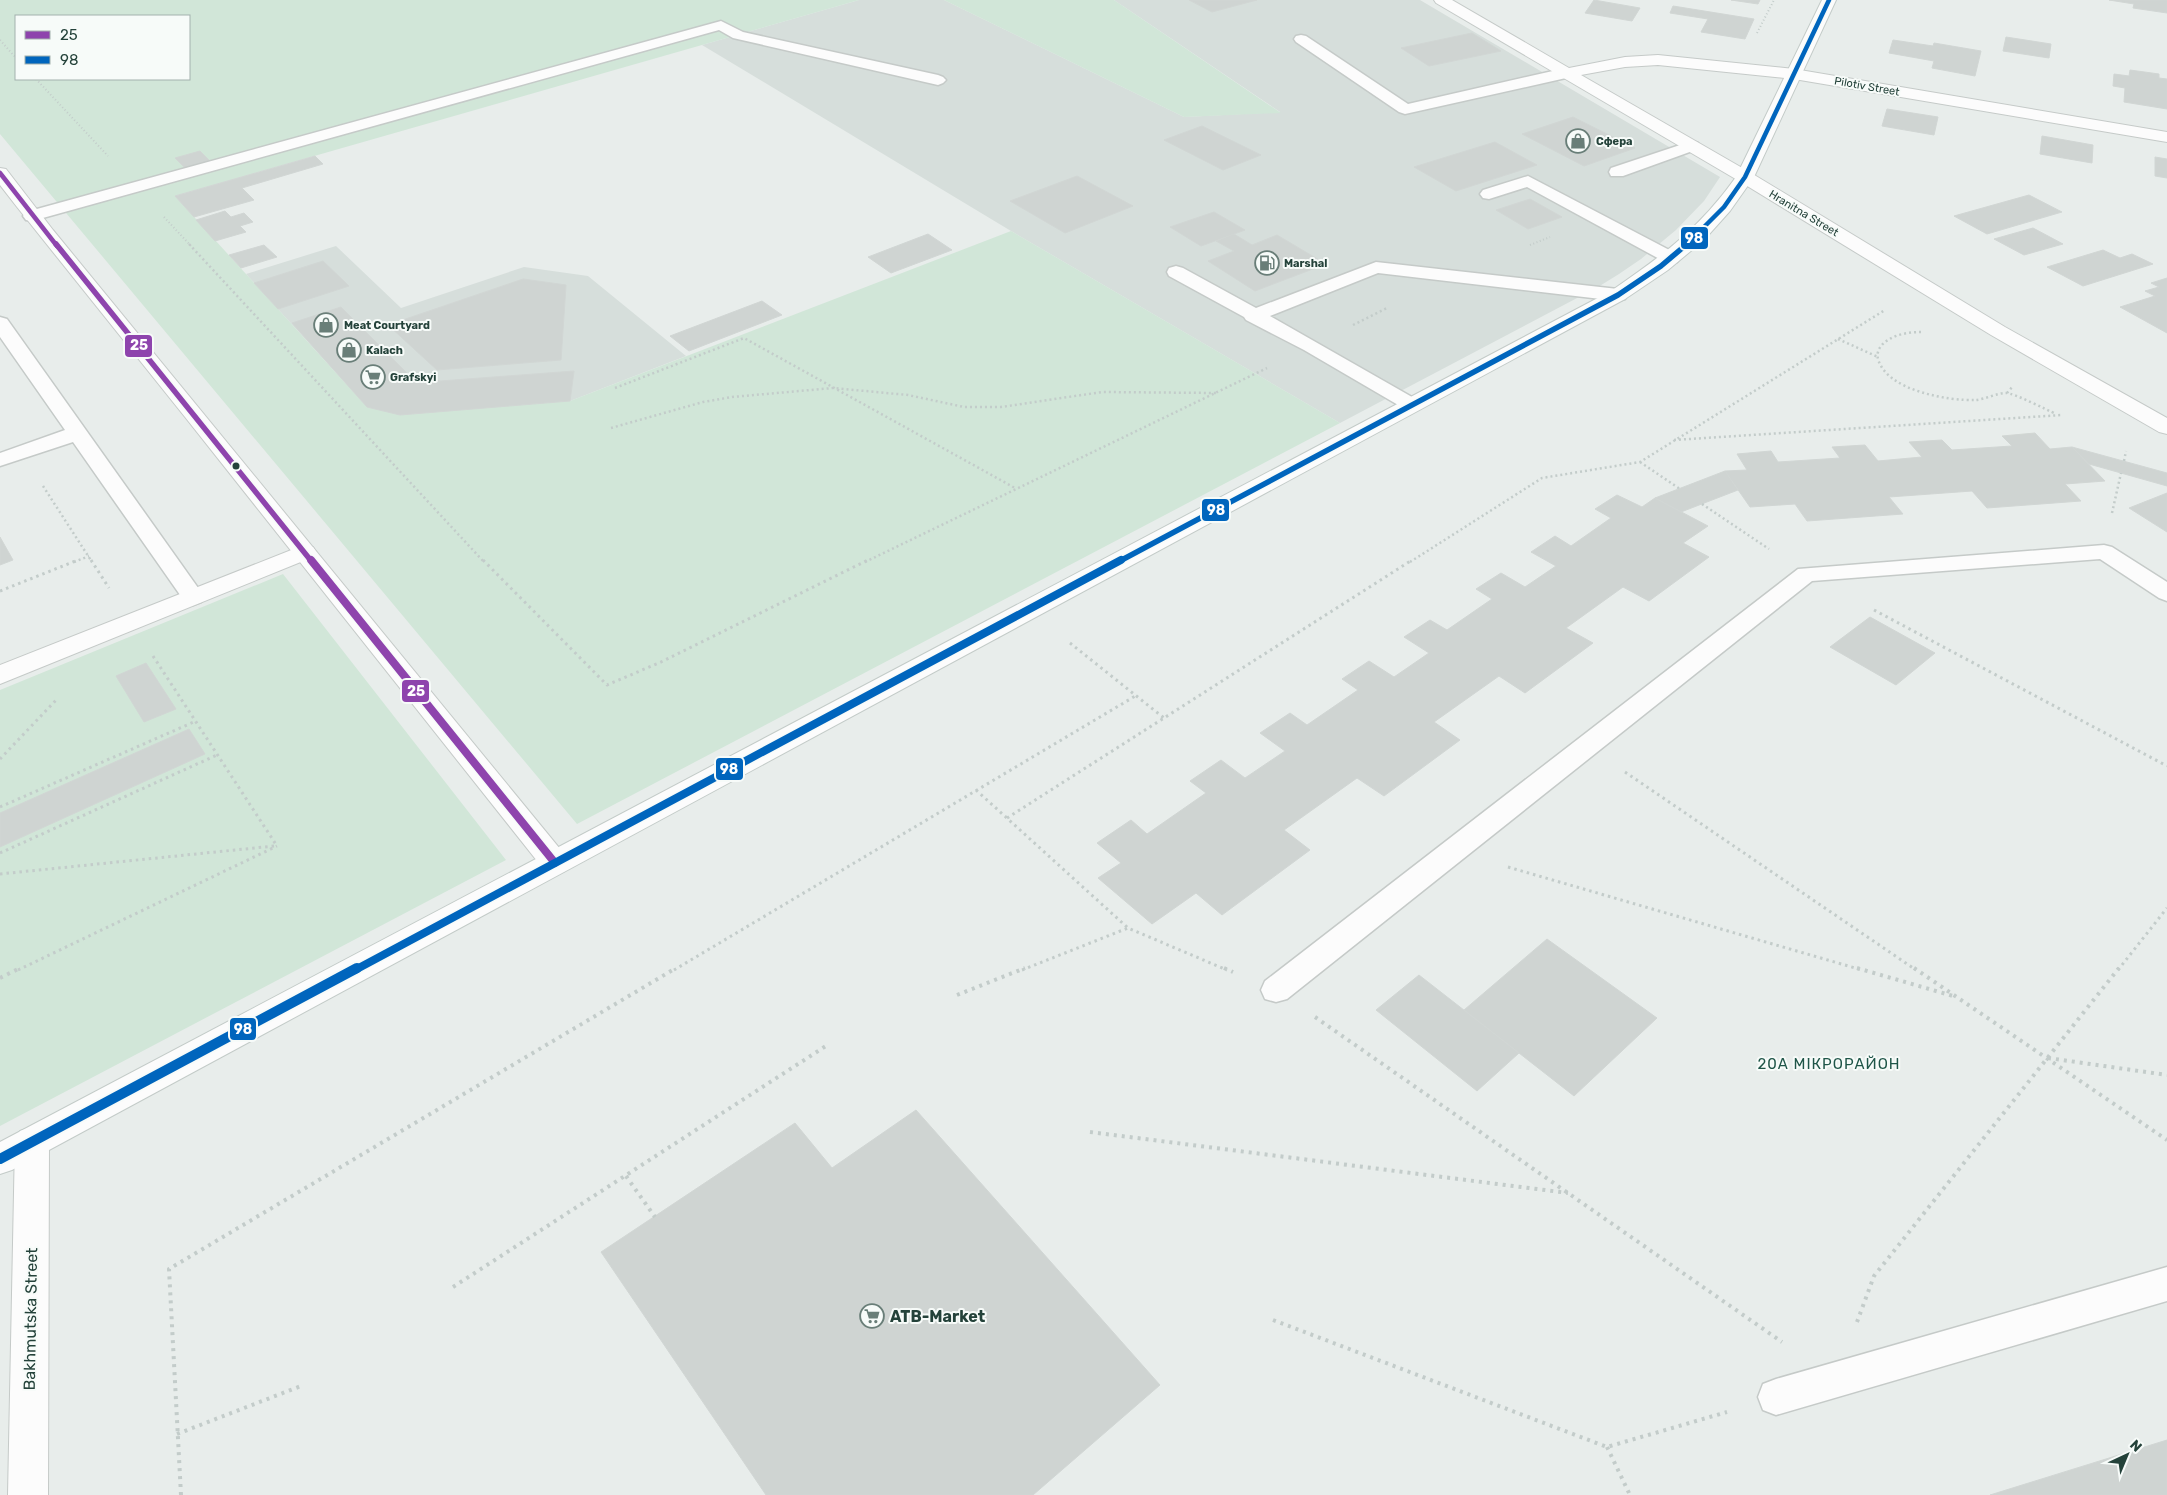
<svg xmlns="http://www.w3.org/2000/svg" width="2167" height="1495" font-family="Rubik,sans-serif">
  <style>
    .built { fill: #d6dedb }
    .green { fill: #d1e6d8; fill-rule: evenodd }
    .building { fill: #cfd4d2; stroke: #d1d6d4 }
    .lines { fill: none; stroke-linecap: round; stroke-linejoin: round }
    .service-casing { stroke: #c5cac8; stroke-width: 3 }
    .minor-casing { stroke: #c5cac8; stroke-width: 2 }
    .tertiary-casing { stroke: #c5cac8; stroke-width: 2 }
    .secondary-casing { stroke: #c3cbc8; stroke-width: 2 }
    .path-far3 { stroke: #c3ccca; stroke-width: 2; stroke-dasharray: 1 2.5; stroke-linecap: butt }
    .path-far2 { stroke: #c3ccca; stroke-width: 2.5; stroke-dasharray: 2 3; stroke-linecap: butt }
    .path-far1 { stroke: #c3ccca; stroke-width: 3; stroke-dasharray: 2.5 4; stroke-linecap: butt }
    .path { stroke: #c3ccca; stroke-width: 4; stroke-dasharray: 3 5; stroke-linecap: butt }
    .service { fill: #fcfcfc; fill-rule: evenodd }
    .minor { fill: #fcfcfc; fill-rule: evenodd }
    .tertiary { fill: #fcfcfc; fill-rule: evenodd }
    .secondary { fill: #fcfcfc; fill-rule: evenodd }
    .bus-1-far2-casing { stroke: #f7fbf9; stroke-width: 7 }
    .bus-1-far1-casing { stroke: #f7fbf9; stroke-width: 9 }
    .bus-1-casing { stroke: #f7fbf9; stroke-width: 11 }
    .bus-2-far3-casing { stroke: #f7fbf9; stroke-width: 7 }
    .bus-2-far2-casing { stroke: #f7fbf9; stroke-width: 9 }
    .bus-2-far1-casing { stroke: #f7fbf9; stroke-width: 11 }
    .bus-2-casing { stroke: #f7fbf9; stroke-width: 14 }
    .bus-1-far2 { stroke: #8e44ad; stroke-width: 4.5 }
    .bus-1-far1 { stroke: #8e44ad; stroke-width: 5.5 }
    .bus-1 { stroke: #8e44ad; stroke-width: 8 }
    .bus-2-far3 { stroke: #0065bd; stroke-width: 4.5 }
    .bus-2-far2 { stroke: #0065bd; stroke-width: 5.5 }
    .bus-2-far1 { stroke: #0065bd; stroke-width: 8 }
    .bus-2 { stroke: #0065bd; stroke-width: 10 }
    .bus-dot { fill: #24423a; stroke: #f7fbf9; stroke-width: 2 }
    .labels { text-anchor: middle; stroke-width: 4; stroke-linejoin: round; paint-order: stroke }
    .far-street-label { font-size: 11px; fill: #24423a; stroke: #f7fbf9 }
    .far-poi-label { font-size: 11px; font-weight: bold; fill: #24423a; stroke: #f7fbf9; text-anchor: start }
    .neighbourhood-label { font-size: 15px; letter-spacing: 1px; fill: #1f5548; stroke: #f7fbf9 }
    .near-poi-label { font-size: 16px; font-weight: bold; fill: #24423a; stroke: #f7fbf9; text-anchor: start }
    .near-street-label { font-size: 16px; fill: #24423a; stroke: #f7fbf9 }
    .line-badge { stroke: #f7fbf9; stroke-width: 2 }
    .badge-label { font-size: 14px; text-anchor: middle; font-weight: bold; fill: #fff }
  </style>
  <rect width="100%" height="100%" fill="#e8edeb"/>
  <path class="built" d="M859,0h85l240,117 96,-5 -166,-112h306l300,177 -16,24 -28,29 -35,29 -22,15 -21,13 -258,136 -329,-192 -309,-186z
    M336,246l65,62 123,-41 64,9 98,80 -116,45 -203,6 -121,-133z"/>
  <path class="green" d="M0,0h859l-684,196 192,211 203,-6 441,-170 329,192 -763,401 -577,-690zM16,16h173v63h-173z
    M944,0h170l167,113 -97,4z
    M283,574l223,286 -506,266v-436z"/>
  <path class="building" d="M1189,0h68l-45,12z
    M1594,0l46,8 -8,13 -47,-8z
    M1731,0h29l-2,4z
    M2109,0h58v13l-34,-5 1,-4z
    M1673,6l81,13 -9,20 -44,-7 7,-13 -38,-6z
    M1472,33l29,18 -72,15 -28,-18z
    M2006,37l45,7 -2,14 -46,-7z
    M1893,40l40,6 1,-3 47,8 -6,25 -43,-8 2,-7 -45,-8z
    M2130,70l29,4v4l8,1v30l-43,-7 1,-14 -12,-2 1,-12 15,2z
    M1887,109l51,8 -4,18 -52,-9z
    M1573,117l62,31 -51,18 -62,-32z
    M1202,126l59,29 -38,15 -59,-30z
    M2042,136l51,9 -1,18 -52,-9z
    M1495,142l42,23 -81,26 -42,-24z
    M200,151l12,12 -25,7 -12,-12z
    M315,156l8,8 -81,24 12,12 -60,17 -19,-21z
    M2155,157l12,2v19l-12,-2z
    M1077,176l56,30 -68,27 -55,-32z
    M2029,195l33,17 -75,22 -33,-18z
    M1530,199l32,18 -34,12 -32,-19z
    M225,211l6,6 13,-4 9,9 -13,4 6,6 -31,9 -19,-21z
    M1214,212l31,18 -44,16 -31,-19z
    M2033,228l30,16 -39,11 -30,-16z
    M928,234l24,16 -61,23 -23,-16z
    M1234,234l18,11 25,-10 49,29 -71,27 -47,-30 26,-10 -18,-10z
    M264,245l13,12 -36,11 -12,-13z
    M2103,250l17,8 12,-4 21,10 -70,22 -36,-19z
    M323,261l26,25 -71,23 -24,-26z
    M2167,278v55l-47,-26 35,-11 -10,-5 14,-4 -8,-4z
    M523,279l43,6 -5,75 -124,10 -49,-45z
    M762,301l20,14 -93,36 -19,-15z
    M341,307l67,67 32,7 134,-10 -4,30 -170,14 -33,-8 -75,-84z
    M2035,433l15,16 22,-2 33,34 -40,3 16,17 -94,7 -15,-17 -83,6 14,17 -96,7 -12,-17 -45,3 -25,-36 22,-1 -10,-16 34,-3 7,11 62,-4 -8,-11 33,-2 13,16 44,-4 -13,-15 33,-2 10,10 60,-4 -10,-10z
    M2072,447l95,26v13l-78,-22z
    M1725,471l13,19 -57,22 -26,-14z
    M2167,493v39l-38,-24z
    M1617,495l25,12 13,-9 53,28 -25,17 26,14 -60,44 -26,-14 -57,41 27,15 -68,50 -26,-17 -65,46 26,18 -76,56 -27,-18 -73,52 26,20 -88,65 -26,-22 -44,31 -54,-46 23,-15 -24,-20 34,-23 16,14 59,-41 -16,-12 31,-21 24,18 40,-27 -25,-18 30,-20 17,12 51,-35 -16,-11 27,-18 25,16 35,-24 -25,-16 26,-17 17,10 45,-31 -16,-10 25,-16 24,14 31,-21 -25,-14 24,-16 16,10 40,-28 -16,-9z
    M0,537l13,23 -13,5z
    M1870,617l65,36 -39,32 -66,-38z
    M146,663l30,46 -32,13 -28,-46z
    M189,729l16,25 -205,93v-34z
    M1547,939l110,79 -83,78 -110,-86z
    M1419,975l100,78 -42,38 -101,-81z
    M916,1110l244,275 -127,110h-267l-165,-243 194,-129 37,45z
    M2167,1440v55h-177z"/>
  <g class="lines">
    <g class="service-casing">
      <path id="service" d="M721,21l22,11 195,43 5,2 3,3 -3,3 -5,2 -205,-47 -14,-8 -687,191 -6,-1 -3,-4 3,-4z
        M1301,35l5,1 102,68 158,-36 5,2 3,3 -3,3 -5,2 -161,36 -6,-2 -103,-70 -2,-3 2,-3z
        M1692,141l6,2 2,3 -2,3 -75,27h-12l-2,-4 2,-4z
        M1528,176l149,78 3,4 -3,4 -6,1 -6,-1 -138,-75 -38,12 -6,-1 -3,-4 3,-4z
        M1376,262l242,27 7,2 2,4 -2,4 -7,2 -240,-28 -108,43 149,85 3,4 -3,4 -7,2 -7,-2 -101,-59 -58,-30 -2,-3 -75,-41 -2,-4 2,-4 7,-2 7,2 73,40z
        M0,317l7,2 194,273 4,5 -4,5 -8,3 -8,-3 -112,-160 -73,24v-13l65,-23 -65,-93z
        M2104,545l8,2 55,35v19l-8,-3 -59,-39 -288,22 -525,418 -11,3 -11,-3 -4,-9 4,-9 533,-412z
        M2167,1267v34l-391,114 -13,-5 -5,-13 5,-13 13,-5z"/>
    </g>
    <g class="minor-casing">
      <path id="minor" d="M1434,0h18l117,68 56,-11 33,-2 136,14 373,63v10l-373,-63 -136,-14 -33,2 -44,8 170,98 254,154 162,91v16l-8,-2 -168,-97 -252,-154 -303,-178z
        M304,545l9,2 3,5 -3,5 -313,127v-19z"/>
    </g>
    <g class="tertiary-casing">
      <path id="tertiary" d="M0,168l6,1 47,61 512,625 5,8 -5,8 -10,3 -10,-3 -360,-454 -168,-210 -17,-22z
        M32,1127l12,4 5,11 -1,353h-40l7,-353 5,-11z"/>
    </g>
    <g class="secondary-casing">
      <path id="secondary" d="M1822,0h14l-82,177 -24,34 -26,29 -36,30 -43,29 -1613,871 -12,4v-32l1611,-851c51,-35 89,-63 125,-114z"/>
    </g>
    <path class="path-far3" d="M1757,33l17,-33
      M0,40l16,18
      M36,79l72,77
      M164,217l27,29
      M1530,245l20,-8"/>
    <path class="path-far2" d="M189,244l295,318
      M1353,325l34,-17
      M1921,332c-11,0 -24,2 -33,8 -7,4 -12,11 -10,19 9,32 71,42 98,41 10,-1 21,-7 30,-7 8,0 41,17 50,21
      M1838,339l40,18
      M615,388l129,-50 271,150
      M2007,393l6,-7
      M611,428l92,-26 29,-5 101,-9 75,7 56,12h37l101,-15 114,1
      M1674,440l388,-25
      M2124,461l2,-10
      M1640,462l40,27
      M43,486l49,76
      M1702,504l67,45
      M2112,513l9,-40
      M74,562l15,-6
      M865,562l402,-194
      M1410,562l132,-84 98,-16 245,-152"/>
    <path class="path-far1" d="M91,560l18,28
      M483,560l124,125 54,-23 207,-102
      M0,591l78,-31
      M1874,610l293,156
      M1070,643l94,75
      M153,656l124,190
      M0,759l58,-61
      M1625,772l291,198
      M976,790l152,138 99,42
      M0,807l196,-86
      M1007,818l405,-258
      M0,853l217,-98
      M1508,867l354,103
      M0,874l274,-28
      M18,970l259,-124
      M674,970l463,-275
      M1022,970l106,-42
      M2118,970l49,-62"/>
    <path class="path" d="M1224,968l9,4
      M1857,968l96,28
      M1914,968l253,172
      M0,978l20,-10
      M957,995l68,-27
      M1315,1017l467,325
      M2048,1058l119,17
      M1090,1132l478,61
      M626,1176l29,41
      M453,1287l376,-243
      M1273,1320l334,127 120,-35
      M1857,1322l17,-46 245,-308
      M177,1434l124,-48
      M1607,1447l23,48
      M181,1495l-12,-226 507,-301"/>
    <use href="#service" class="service"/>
    <use href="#minor" class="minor"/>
    <use href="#tertiary" class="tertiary"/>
    <use href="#secondary" class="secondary"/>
    <g class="bus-1-far2-casing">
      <path id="bus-1-far2" d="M0,173l57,73"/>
    </g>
    <g class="bus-1-far1-casing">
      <path id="bus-1-far1" d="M56,244l256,318"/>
    </g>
    <g class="bus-1-casing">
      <path id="bus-1" d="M311,560l244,303"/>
    </g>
    <g class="bus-2-far3-casing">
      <path id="bus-2-far3" d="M1685,246l39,-39 21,-30 84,-177"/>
    </g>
    <g class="bus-2-far2-casing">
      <path id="bus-2-far2" d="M1118,562l500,-267 43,-29 26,-22"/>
    </g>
    <g class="bus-2-far1-casing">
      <path id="bus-2-far1" d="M355,970l766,-410"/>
    </g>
    <g class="bus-2-casing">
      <path id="bus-2" d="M0,1159l357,-191"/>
    </g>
    <use href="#bus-1-far2" class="bus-1-far2"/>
    <use href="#bus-1-far1" class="bus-1-far1"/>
    <use href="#bus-1" class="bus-1"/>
    <use href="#bus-2-far3" class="bus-2-far3"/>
    <use href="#bus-2-far2" class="bus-2-far2"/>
    <use href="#bus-2-far1" class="bus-2-far1"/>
    <use href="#bus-2" class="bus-2"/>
  </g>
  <defs>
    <g id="shop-ring" transform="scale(1.25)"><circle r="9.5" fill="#f7fbf9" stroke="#697e78" stroke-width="1.5"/><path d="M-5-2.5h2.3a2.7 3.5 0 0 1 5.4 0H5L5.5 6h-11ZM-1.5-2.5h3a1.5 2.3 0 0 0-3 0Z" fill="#697e78"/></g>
    <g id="fuel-ring" transform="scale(1.25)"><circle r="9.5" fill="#f7fbf9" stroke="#697e78" stroke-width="1.5"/><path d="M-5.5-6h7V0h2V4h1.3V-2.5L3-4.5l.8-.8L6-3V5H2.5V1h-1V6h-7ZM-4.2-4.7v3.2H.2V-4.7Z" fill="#697e78"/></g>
    <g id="supermarket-ring" transform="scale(1.25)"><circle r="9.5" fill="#f7fbf9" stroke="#697e78" stroke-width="1.5"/><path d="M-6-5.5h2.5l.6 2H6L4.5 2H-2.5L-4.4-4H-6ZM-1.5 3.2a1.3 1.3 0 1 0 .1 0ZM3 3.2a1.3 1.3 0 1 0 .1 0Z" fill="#697e78"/></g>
  </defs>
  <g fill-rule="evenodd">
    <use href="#shop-ring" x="1578" y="141"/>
    <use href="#fuel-ring" x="1267" y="263"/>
    <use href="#shop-ring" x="326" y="325"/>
    <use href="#shop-ring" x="349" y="350"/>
    <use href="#supermarket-ring" x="373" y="377"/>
    <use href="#supermarket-ring" x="872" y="1316"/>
  </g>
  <circle class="bus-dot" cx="236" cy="466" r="4.5"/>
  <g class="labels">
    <g class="far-street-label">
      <text transform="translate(1867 86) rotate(10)" y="4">Pilotiv Street</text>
      <text transform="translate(1804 213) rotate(31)" y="4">Hranitna Street</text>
    </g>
    <g class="far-poi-label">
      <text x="1596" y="145">Сфера</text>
      <text x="1284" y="267">Marshal</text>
      <text x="344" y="329">Meat Courtyard</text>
      <text x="366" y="354">Kalach</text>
      <text x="390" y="381">Grafskyi</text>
    </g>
    <g class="neighbourhood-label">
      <text x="1829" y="1069">20А МІКРОРАЙОН</text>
    </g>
    <g class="near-poi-label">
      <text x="890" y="1322">ATB-Market</text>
    </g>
    <g class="near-street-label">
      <text transform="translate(30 1319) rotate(-89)" y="6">Bakhmutska Street</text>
    </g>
  </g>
  <g class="line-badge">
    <rect x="1680" y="226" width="29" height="24" rx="5" fill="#0065bd"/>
    <rect x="124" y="334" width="29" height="24" rx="5" fill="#8e44ad"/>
    <rect x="1201" y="498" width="29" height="24" rx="5" fill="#0065bd"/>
    <rect x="401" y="679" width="29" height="24" rx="5" fill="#8e44ad"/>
    <rect x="715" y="757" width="29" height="24" rx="5" fill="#0065bd"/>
    <rect x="229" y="1017" width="28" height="24" rx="5" fill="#0065bd"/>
  </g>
  <g class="badge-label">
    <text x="1694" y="243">98</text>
    <text x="139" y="350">25</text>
    <text x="1216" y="515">98</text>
    <text x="416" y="696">25</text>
    <text x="729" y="774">98</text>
    <text x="243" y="1034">98</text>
  </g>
  <rect x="15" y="15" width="175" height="65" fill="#f7fbf9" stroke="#a3b1ad"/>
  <rect x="25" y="31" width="25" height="8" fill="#8e44ad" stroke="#a3b1ad"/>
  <text x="60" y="40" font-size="15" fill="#24423a">25</text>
  <rect x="25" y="56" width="25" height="8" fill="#0065bd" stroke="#a3b1ad"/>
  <text x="60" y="65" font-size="15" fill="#24423a">98</text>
  <g transform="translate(2127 1455) rotate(44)" stroke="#f7fbf9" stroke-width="4" paint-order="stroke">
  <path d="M0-4L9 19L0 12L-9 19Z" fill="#24423a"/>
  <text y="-8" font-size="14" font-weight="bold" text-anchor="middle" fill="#24423a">N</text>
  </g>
</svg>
